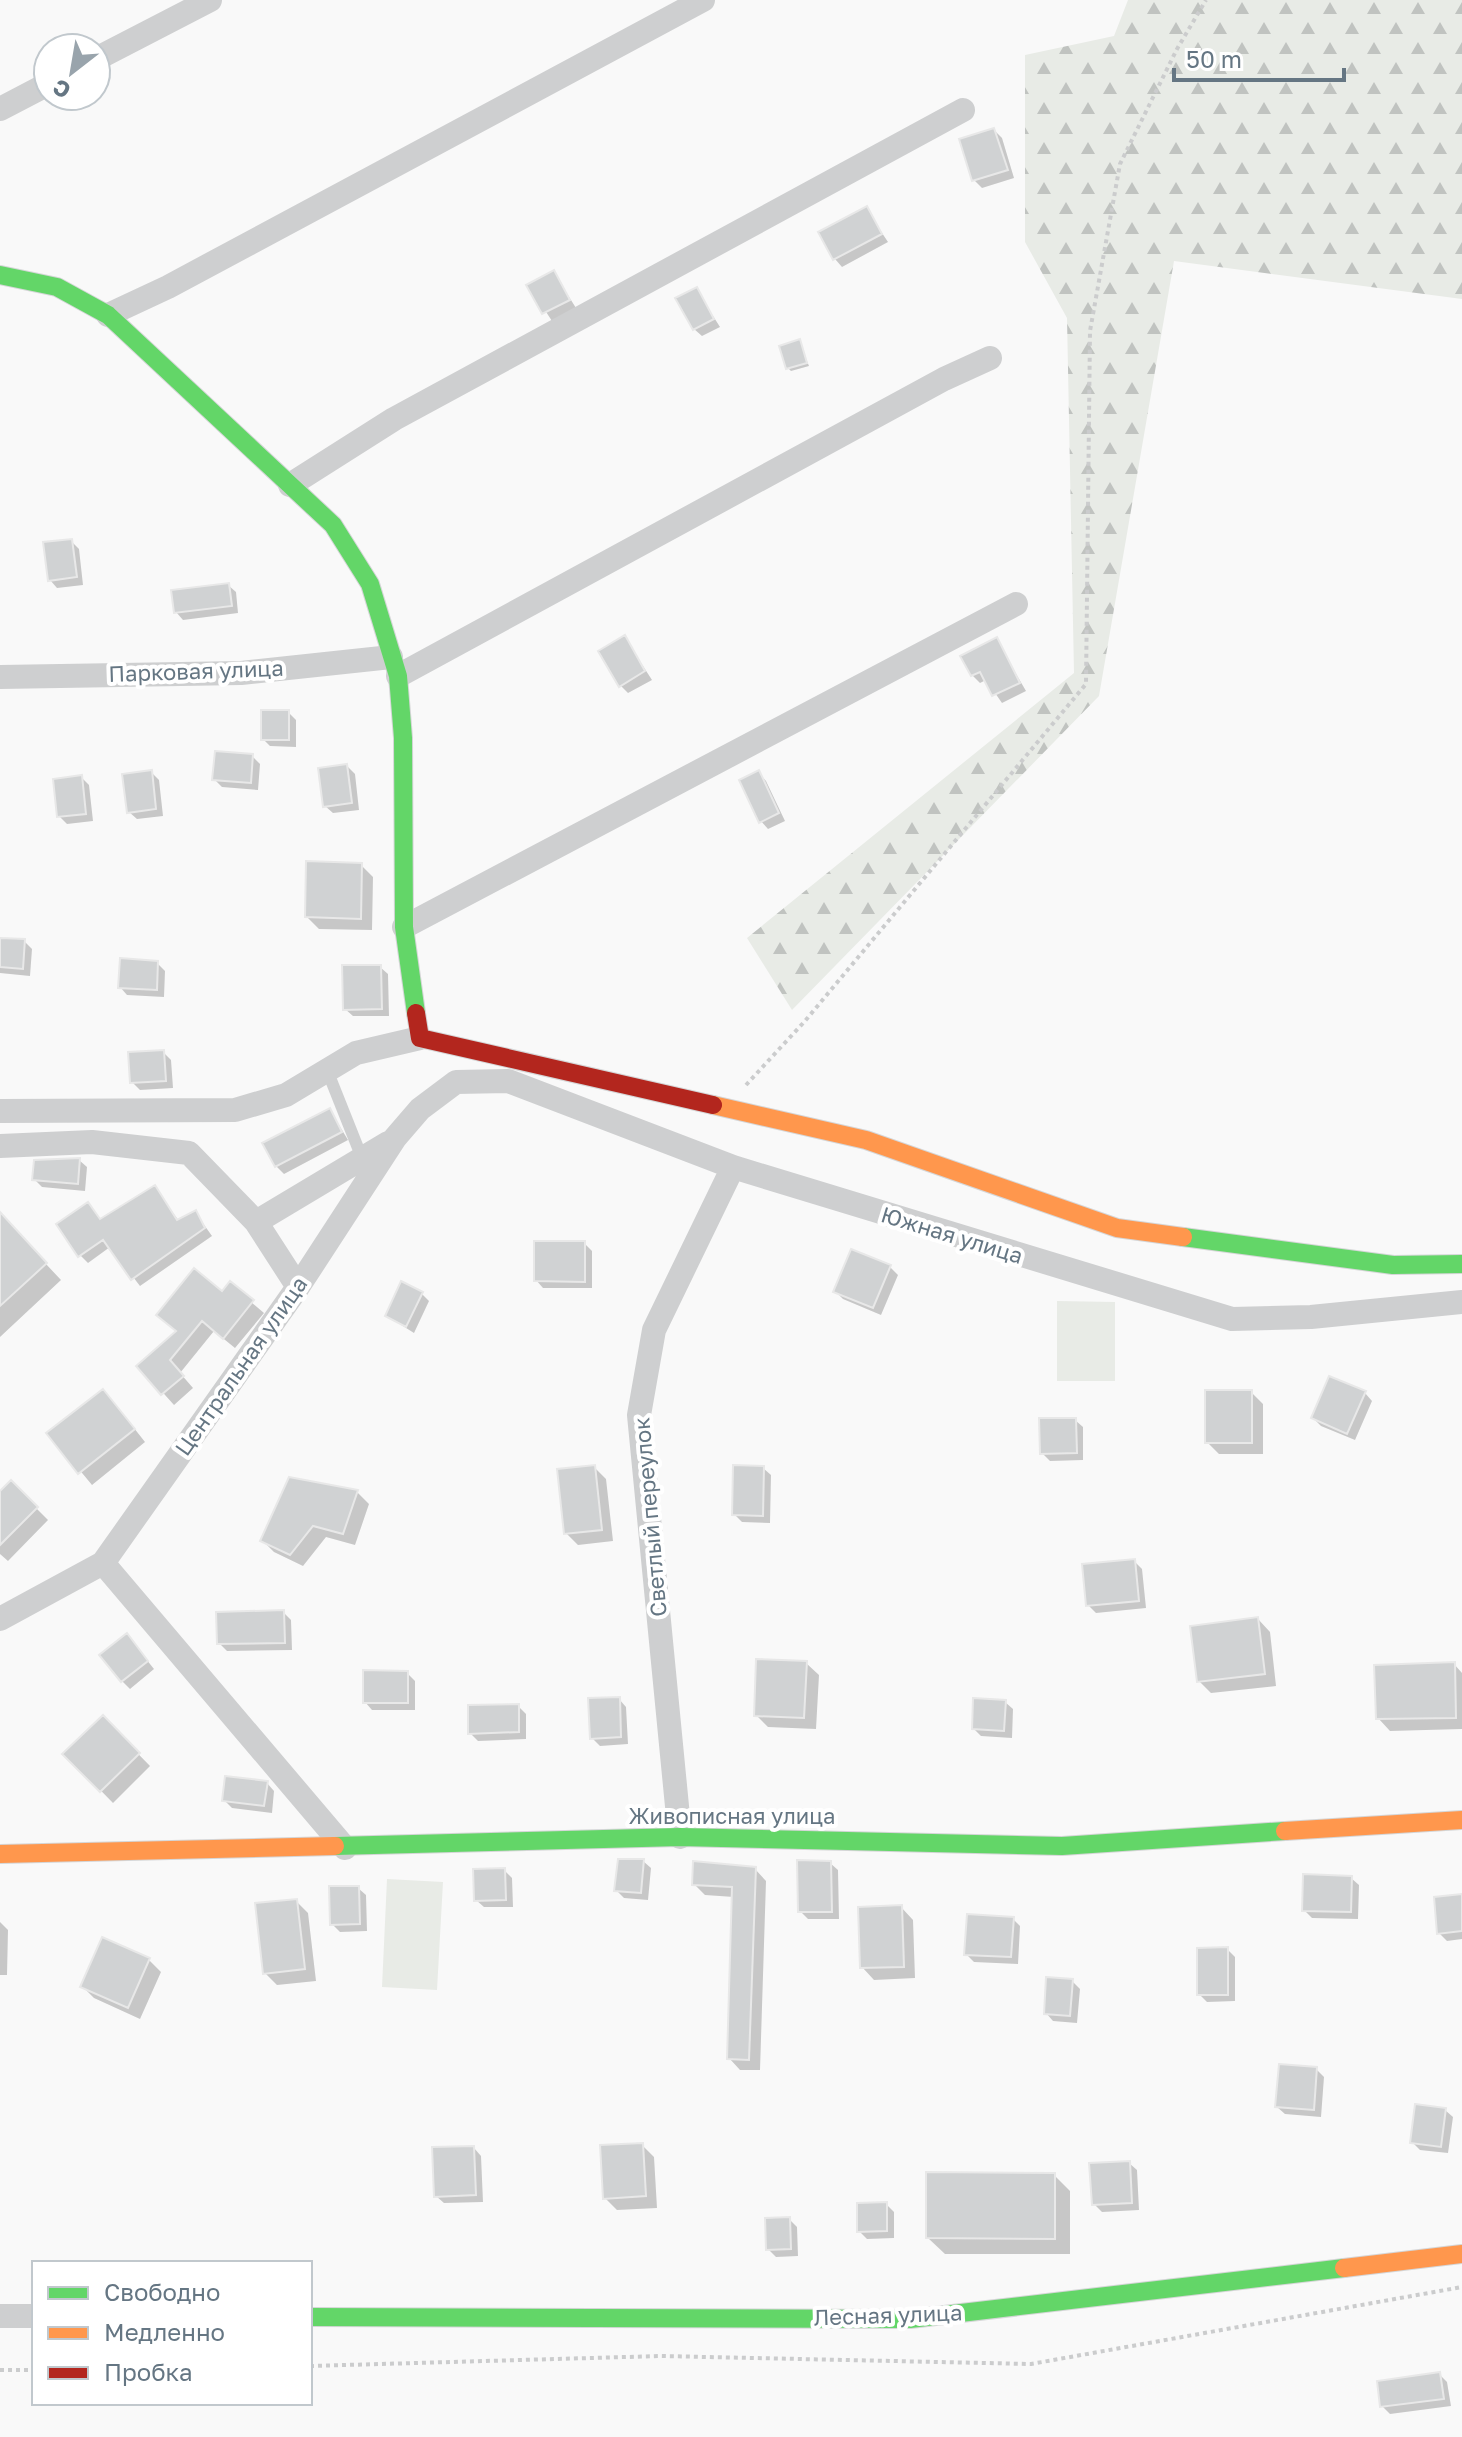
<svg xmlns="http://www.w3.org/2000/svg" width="1462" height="2437" font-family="'Golos Text',sans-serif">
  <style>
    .forest { fill: url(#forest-firs) }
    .green { fill: #e8ebe6 }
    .shadow { fill: #0003 }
    .building { fill: #d0d2d3; stroke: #e8e8e8; stroke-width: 2 }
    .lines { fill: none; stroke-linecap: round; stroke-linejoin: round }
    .fast-casing { stroke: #d5d6d7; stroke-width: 20 }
    .slow-casing { stroke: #d5d6d7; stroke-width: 20 }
    .jam-casing { stroke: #d5d6d7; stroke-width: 20 }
    .path { stroke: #cbcccd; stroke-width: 4; stroke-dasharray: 4 4; stroke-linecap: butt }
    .lane { stroke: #cecfd0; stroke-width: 12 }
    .street { stroke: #cecfd0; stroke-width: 24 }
    .fast { stroke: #63d668; stroke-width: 18 }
    .slow { stroke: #ff974d; stroke-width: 18 }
    .jam { stroke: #b3261e; stroke-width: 18 }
    .labels { text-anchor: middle; stroke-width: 8; stroke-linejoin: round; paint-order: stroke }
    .street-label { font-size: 22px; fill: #657683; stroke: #fff }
  </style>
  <defs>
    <pattern id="forest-firs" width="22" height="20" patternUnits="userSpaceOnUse" patternTransform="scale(2)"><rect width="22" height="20" fill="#e8ebe6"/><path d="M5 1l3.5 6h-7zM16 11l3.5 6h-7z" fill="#c0c3c0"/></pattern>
  </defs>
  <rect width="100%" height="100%" fill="#f9f9f9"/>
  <path class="forest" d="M1128,0h334v299l-288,-38 -75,435 -307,314 -45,-72 327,-265 -7,-355 -42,-76v-187l89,-19z"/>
  <path class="green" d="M1057,1301l58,1v79h-58z
    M387,1879l56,3 -6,108 -55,-3z"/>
  <path class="shadow" d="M994,130l8,8 12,40 -32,10 -8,-8z
    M866,209l22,33 -46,25 -7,-8z
    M554,273l22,35 -24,13 -23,-35z
    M696,289l24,38 -18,9 -8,-7z
    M799,342l10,24 -18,5 -3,-3z
    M71,541l8,8 4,36 -26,3 -7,-8z
    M228,585l8,7 2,21 -55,7 -7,-8z
    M625,638l27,42 -24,13 -8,-8z
    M996,639l30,52 -24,12 -16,-23 -6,3 -8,-8z
    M288,712l8,8v27l-26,-1 -7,-7z
    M252,756l8,8 -2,26 -36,-3 -7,-7z
    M347,766l8,8 4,36 -26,3 -8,-7z
    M151,772l8,8 4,36 -26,3 -8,-7z
    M759,773l7,8 19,40 -17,8 -7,-8z
    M81,777l8,8 4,36 -26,3 -8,-8z
    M361,865l12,12 -1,53 -53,-1 -12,-12z
    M0,940l24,1 8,8 -2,27 -30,-3z
    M157,963l8,8 -1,26 -37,-2 -7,-8z
    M380,967l8,7 1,42h-36l-8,-7z
    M163,1052l8,8 2,28 -33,2 -8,-8z
    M330,1110l18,30 -64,34 -8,-8z
    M79,1160l8,7 -2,24 -43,-4 -8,-8z
    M154,1187l25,34 16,-9 17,24 -72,50 -30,-39 -22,16 -8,-8 8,-50 13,16z
    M0,1215l61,65 -61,57z
    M584,1243l8,8v37h-49l-7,-8z
    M890,1267l8,8 -17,40 -38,-16 -8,-8z
    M230,1284l34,29 -29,35 -21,-17 -34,42 13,15 -19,17 -35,-39z
    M422,1294l7,7 -15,32 -27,-17z
    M1251,1392l12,12v50h-44l-12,-12z
    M1365,1393l7,8 -17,39 -34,-14 -8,-8z
    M115,1404l30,38 -53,43 -43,-52z
    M1075,1420l8,7v33l-33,1 -8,-8z
    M594,1467l12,12 7,62 -35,4 -12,-12z
    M763,1468l8,7 -1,48 -28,-1 -8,-8z
    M11,1483l37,37 -40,41 -8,-7v-61z
    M357,1492l12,12 -14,41 -29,-8 -23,29 -29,-14 -12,-12z
    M1134,1561l8,8 4,39 -50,5 -8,-8z
    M283,1612l8,8 1,30 -65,1 -8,-8z
    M1258,1619l12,13 6,54 -65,7 -12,-12z
    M134,1644l20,25 -24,20 -8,-8z
    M806,1663l13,12 -3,54 -48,-2 -12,-12z
    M1454,1664l8,9v56l-72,2 -12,-13z
    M407,1673l8,8v29h-43l-7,-8z
    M619,1699l7,8 2,37 -28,2 -8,-8z
    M1005,1702l8,7 -1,29 -31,-2 -7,-7z
    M518,1706l8,8v25l-48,2 -8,-8z
    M103,1718l47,48 -37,37 -48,-49z
    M267,1783l7,8 -2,22 -40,-5 -8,-8z
    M643,1861l8,7 -3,32 -24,-2 -8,-8z
    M830,1863l8,7 1,49h-31l-8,-8z
    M755,1869l11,12 -6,189h-20l-11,-12 5,-161 -29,-2 -11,-11z
    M504,1870l8,8 1,29h-29l-8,-7z
    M1351,1878l8,7 -1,34 -46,-1 -8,-8z
    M358,1888l8,7 1,36 -27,1 -8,-8z
    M1462,1896v43l-15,2 -8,-8z
    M296,1901l12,12 8,68 -39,4 -12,-12z
    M901,1907l12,13 2,58 -41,2 -12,-13z
    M1013,1919l7,7 -2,38 -44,-2 -8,-8z
    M0,1922l8,8 -1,45h-7z
    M1227,1949l8,8v44l-28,1 -8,-8z
    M149,1960l12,12 -21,47 -46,-21 -12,-12z
    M1072,1981l8,8 -3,34 -24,-2 -7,-8z
    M1316,2069l8,8 -3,40 -36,-3 -8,-7z
    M1445,2110l8,7 -5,36 -28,-3 -8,-8z
    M642,2145l12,12 3,51 -40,2 -12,-12z
    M474,2148l7,8 2,46 -39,1 -8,-7z
    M1129,2163l8,7 2,40 -37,2 -8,-8z
    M1054,2175l16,16v63h-125l-17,-16z
    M886,2204l8,8v26l-27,1 -8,-8z
    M789,2219l8,8 1,29 -22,1 -8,-8z
    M1439,2374l8,8 4,24 -61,8 -8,-8z"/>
  <path class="building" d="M994,128l14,42 -36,11 -13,-42z
    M867,206l15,28 -49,26 -15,-28z
    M554,270l16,30 -28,14 -16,-29z
    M697,287l17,32 -21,11 -18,-32z
    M800,339l7,24 -21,6 -7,-23z
    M72,539l5,38 -29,4 -5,-39z
    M229,583l3,23 -58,7 -3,-23z
    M625,635l20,36 -26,16 -21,-36z
    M997,637l23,46 -28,13 -12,-24 -9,4 -11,-20z
    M261,710h28v30h-28z
    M215,751l38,3 -2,29 -39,-3z
    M347,764l5,39 -29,4 -5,-39z
    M152,770l4,39 -29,4 -5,-39z
    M759,770l20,43 -20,10 -20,-43z
    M82,775l4,39 -29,3 -4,-38z
    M306,861l56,2 -1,56 -56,-2z
    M0,938l25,1 -2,30 -23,-2z
    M120,958l38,3 -1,29 -39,-2z
    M342,965h39l1,44 -39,1z
    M164,1050l2,31 -36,2 -2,-31z
    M330,1108l12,24 -67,35 -13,-24z
    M80,1158l-2,26 -46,-4 2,-20z
    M155,1185l22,35 19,-10 9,18 -74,52 -28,-40 -25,17 -22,-33 32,-22 12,17z
    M0,1212l47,51 -47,43z
    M534,1241h51v41l-51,-1z
    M851,1249l40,16 -18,43 -40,-16z
    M194,1268l28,23 8,-10 24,19 -31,39 -21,-18 -32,39 14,16 -23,19 -25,-29 40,-35 -20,-16z
    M401,1281l22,11 -17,35 -21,-11z
    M1329,1376l37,15 -19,43 -36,-16z
    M103,1389l32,40 -57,45 -32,-41z
    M1205,1390h47v53h-47z
    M1039,1418h37l1,35 -37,1z
    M595,1465l7,65 -38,4 -7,-65z
    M733,1465l31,1 -1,50 -31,-1z
    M289,1477l69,13 -15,44 -30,-8 -23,29 -30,-14z
    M11,1480l27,27 -38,38v-54z
    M1135,1559l4,42 -53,5 -4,-42z
    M284,1610l1,33 -68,1 -1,-32z
    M1258,1617l7,57 -68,8 -7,-56z
    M127,1633l21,28 -27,21 -22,-27z
    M756,1659l51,2 -3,57 -50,-2z
    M1455,1662l1,56 -80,1 -2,-54z
    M363,1670l45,1v32h-45z
    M620,1697l1,40 -31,2 -2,-41z
    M973,1698l33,2 -2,31 -32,-2z
    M519,1704v28l-51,2v-29z
    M103,1715l37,38 -40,39 -38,-38z
    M225,1776l43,5 -4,25 -42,-5z
    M618,1859h26l-3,34 -27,-2z
    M797,1860l34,1 1,51h-34z
    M693,1861l63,6 -7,193 -22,-1 5,-172 -40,-2z
    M505,1868l1,32 -32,1 -1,-32z
    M1303,1874l49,2 -1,36 -49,-1z
    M329,1886h30l1,38 -30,1z
    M1462,1894v37l-25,3 -3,-37z
    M297,1899l8,70 -42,5 -8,-71z
    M902,1905l2,62 -44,1 -2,-61z
    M967,1914l47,3 -3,40 -47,-2z
    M102,1937l48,21 -22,50 -48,-21z
    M1228,1947v48h-31v-47z
    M1046,1977l27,2 -3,37 -26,-2z
    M1279,2064l38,3 -3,43 -39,-3z
    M1415,2104l31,4 -5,39 -31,-4z
    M643,2143l3,53 -43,3 -3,-54z
    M474,2146l2,49 -42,2 -2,-50z
    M1130,2161l2,42 -40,2 -3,-42z
    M926,2172l129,1v66l-129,-1z
    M887,2202v29l-30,1v-29z
    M790,2217l1,32 -25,1 -1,-32z
    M1440,2372l4,27 -64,8 -3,-26z"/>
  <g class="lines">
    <g class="fast-casing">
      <path id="fast" d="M0,275l57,12 51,28 225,210 37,59 28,92 5,62 1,189 12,86
        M1183,1237l210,28 69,-1
        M335,1846l345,-9 382,9 223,-15
        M310,2317l600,2 434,-51"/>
    </g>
    <g class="slow-casing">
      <path id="slow" d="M713,1105l153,35 251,88 66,9
        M1285,1831l177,-11
        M0,1854l335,-8
        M1344,2268l118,-14"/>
    </g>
    <g class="jam-casing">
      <path id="jam" d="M416,1013l4,25 293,67"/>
    </g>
    <path class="path" d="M746,1085l59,-64 281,-337 4,-353 30,-167 57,-115 29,-49
      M310,2366l351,-10 370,8 431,-77
      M0,2370h34"/>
    <path class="lane" d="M327,1070l35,88"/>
    <path class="street" d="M96,59l114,-59
      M0,109l48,-25
      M108,315l60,-28 535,-287
      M290,485l104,-66 569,-309
      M398,676l546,-297 46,-21
      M0,677l241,-4 150,-16
      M404,927l612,-323
      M0,1111l235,-1 51,-15 70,-42 64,-15
      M0,1146l92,-4 97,11 67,69 42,65
      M256,1222l132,-79
      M103,1563l242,285
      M0,1619l103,-56 195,-276 97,-149 25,-29 36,-27 52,-1 225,86 499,152 79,-2 151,-15
      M680,1837l-41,-422 15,-85 79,-163
      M0,2316h34"/>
    <use href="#fast" class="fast"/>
    <use href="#slow" class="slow"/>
    <use href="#jam" class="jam"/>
  </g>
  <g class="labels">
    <g class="street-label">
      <text transform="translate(196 671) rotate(-2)" y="8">Парковая улица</text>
      <text transform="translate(952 1235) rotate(17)" y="8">Южная улица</text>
      <text transform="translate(241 1366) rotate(-55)" y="8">Центральная улица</text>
      <text transform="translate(650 1517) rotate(-95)" y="8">Светлый переулок</text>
      <text x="732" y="1824">Живописная улица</text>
      <text transform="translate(888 2315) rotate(-2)" y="8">Лесная улица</text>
    </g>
  </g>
  <rect x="32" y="2261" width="280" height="144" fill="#ffffff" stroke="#c1c8cd" stroke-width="2"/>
  <rect x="48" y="2287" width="40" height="12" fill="#63d668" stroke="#c1c8cd" stroke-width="2"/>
  <text x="104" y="2301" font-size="24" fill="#657683">Свободно</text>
  <rect x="48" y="2327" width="40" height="12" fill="#ff974d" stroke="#c1c8cd" stroke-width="2"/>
  <text x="104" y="2341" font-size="24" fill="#657683">Медленно</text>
  <rect x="48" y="2367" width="40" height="12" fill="#b3261e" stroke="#c1c8cd" stroke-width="2"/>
  <text x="104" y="2381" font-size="24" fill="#657683">Пробка</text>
  <g transform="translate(72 72) rotate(211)"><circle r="38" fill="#ffffff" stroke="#c1c8cd" stroke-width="2"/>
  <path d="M0-6L14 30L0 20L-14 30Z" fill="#99a4ac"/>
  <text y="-12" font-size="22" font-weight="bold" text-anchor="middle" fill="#657683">С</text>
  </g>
  <path d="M1174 68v12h170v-12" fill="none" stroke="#657683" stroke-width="4"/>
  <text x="1186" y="68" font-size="24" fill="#657683" stroke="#ffffff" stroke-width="6" paint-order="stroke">50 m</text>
</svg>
